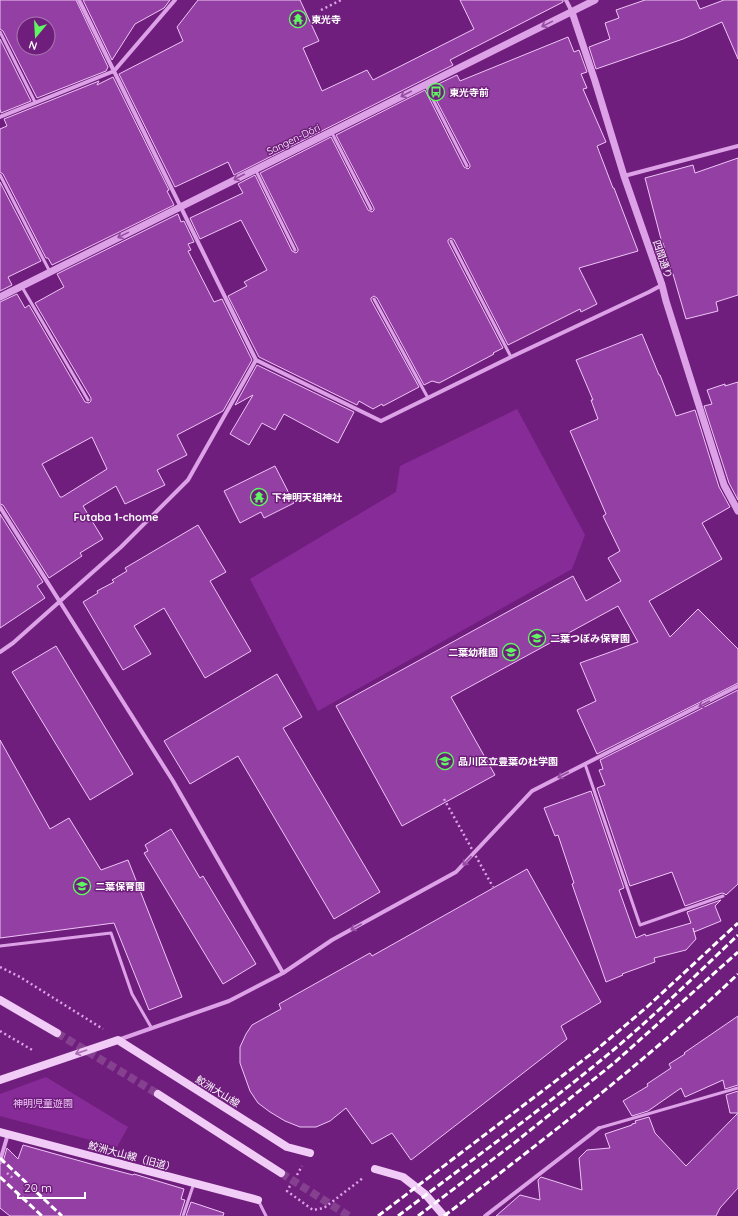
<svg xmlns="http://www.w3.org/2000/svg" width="738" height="1216" font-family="Quicksand,'Noto Sans JP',sans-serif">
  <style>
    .green { fill: #872b98 }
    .building { fill: #943fa3; stroke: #eec5f6; fill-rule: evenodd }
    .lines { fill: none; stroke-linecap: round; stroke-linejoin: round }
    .secondary-tunnel { stroke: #854090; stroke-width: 8; stroke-dasharray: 8 4; stroke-linecap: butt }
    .path { stroke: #dda1e7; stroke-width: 2.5; stroke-dasharray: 2 3; stroke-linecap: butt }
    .service { stroke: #dda1e7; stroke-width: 3 }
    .minor { stroke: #dda1e7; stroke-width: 4 }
    .tertiary { stroke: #dda1e7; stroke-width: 7 }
    .secondary { stroke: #f0ccf6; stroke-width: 8 }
    .rail { stroke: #fff; stroke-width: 3; stroke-dasharray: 7 3; stroke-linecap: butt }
    .path-bridge { stroke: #dda1e7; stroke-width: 2.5; stroke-dasharray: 2 3; stroke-linecap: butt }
    .oneway { stroke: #964ca2 }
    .oneway2 { stroke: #aa6cb3 }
    .labels { text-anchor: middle; stroke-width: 3; stroke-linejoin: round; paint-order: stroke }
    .poi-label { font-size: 10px; font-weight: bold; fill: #fff; stroke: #701e7d; text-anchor: start }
    .street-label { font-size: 10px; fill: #fff; stroke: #701e7d }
    .park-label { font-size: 10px; fill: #eec5f6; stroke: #701e7d }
    .neighbourhood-label { font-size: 11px; font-weight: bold; fill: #fff; stroke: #701e7d }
  </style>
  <rect width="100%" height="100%" fill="#701e7d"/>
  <path class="green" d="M517,409l68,126 -13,34 -254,142 -68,-132 146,-87 4,-26z
    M46,1077l82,50 -11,20 -117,-31v-22z"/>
  <path class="building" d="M0,0h76l32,67 -2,4 -69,27 -34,-67 -3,-2zM24,24h24v24h-24z
    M83,0h87l-6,8 -29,16 -23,36z
    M198,0h102l19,41 -16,7 19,43 45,-21 6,10 101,-51 -14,-29h103v2l-113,58 3,5 -219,110 -6,-13 -53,25 -56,-113 64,-33 -6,-14z
    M645,0h51l4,9 24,-9h14v59l-16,-37 -39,17 -87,30 -7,-22 21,-8 -5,-16 14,-5 -3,-8z
    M568,37l6,15 5,-2 8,22 -6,2 6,14 -4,1 23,53 -9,4 16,42h1l24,63 -59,17 18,36 -16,8 -1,-3 -72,36 -54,-105 -3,-2 -3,2v2l55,106 -10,5 1,1 -51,27 -4,2 -7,-2 -8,4 -47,-87 -3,-2 -3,2v2l48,87 -36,19 -1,-2 -9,5 -14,-8 -2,4 -98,-48 -31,-61 19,-10 -3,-4 23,-12 -26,-50 -41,19 -10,-21 53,-25 -5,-9 17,-9 37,76 4,2 2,-2v-2l-38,-76 71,-36 37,73 4,2 2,-2v-2l-38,-73 89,-45 39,77 4,2 2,-2v-2l-40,-77 27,-13 3,6z
    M0,39l31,62 -30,12 -1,-4z
    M113,77l56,113 -2,1 7,14 -122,60 -4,-7h-2l-43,-84 -3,-2v-43l7,-3 -3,-7 95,-38 -2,4z
    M738,158v137l-22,7 2,9 -32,8 -13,-45h-1l-9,-31h-1l-17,-65 48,-13 2,8z
    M0,182l41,79 -33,16 4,8 -12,6z
    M178,214l3,8 3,-1 10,21 -6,2 3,6 -3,1 26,51 8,-3 30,61 -29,51 -46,24 10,20 -30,15 8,15 -40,19 -9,-18 -33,20 20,33 -23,14 2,3 -33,22 -46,-73 -3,-1v-202l17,-8 8,14 4,-3 56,97 4,1 2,-2v-3l-56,-95 29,-16 -7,-13zM92,437l15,32 -45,28h-2l-18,-33z
    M642,334l17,41h1l16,41 19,-6 24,77 11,20 -28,16 20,36 -73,42 21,36 28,-28 40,40v34l-141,71 -20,-44 19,-9 -16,-38 58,-21 -20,-36 -167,91 44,78 -93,51 -66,-120 237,-130 13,25 35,-20 -13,-23 12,-7 -17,-35 3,-2 -36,-83 28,-12 -7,-19h2l-17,-40z
    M257,365l97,47 -16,31 -54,-29 -9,16 -13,-7 -13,22 -19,-11 23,-39 -18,10z
    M738,382v118l-9,-17 -25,-77 8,-2 -5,-14 18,-6v2z
    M275,466l19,37 -30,15 -3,-6 -21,11 -16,-32z
    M0,514l43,68 -6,4 8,12 -45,30z
    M198,525l28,47 -16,9 41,70 -46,27 -41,-70 -30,18 17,28 -28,16 -40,-68 15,-9 -1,-2 17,-9 -2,-2 15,-9 -2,-3z
    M56,646l77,128 -43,26 -78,-128z
    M277,674l25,43 -19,11 97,164 -46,27 -96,-163 -48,28 -26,-43z
    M738,690v194l-12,11 -1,-1 -3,-1 -37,13 -13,-34 -42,14 -33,-98 8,-3 -6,-15 4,-1 -3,-9z
    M0,740l50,89 19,-11 32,52 27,-10 54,137 -33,13 -35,-87 -114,15z
    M591,791l33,97 -5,2 17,48 9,-4 1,2 45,-13 -4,-11 34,-12 -6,6 6,15 -27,11 -1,-4 3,11 -10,11 -32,8 1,4 -33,12 1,1 -17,7 -34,-98 2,-1 -16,-48 -3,1 -11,-28z
    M171,829l29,49 3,-2 53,88 -33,20 -79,-131 4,-2 -3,-6z
    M527,869l74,133 -40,24 6,13 -156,121 -19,-27 -20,11 -26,-36 -16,13 -14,6h-16l-15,-6 -15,-9 -12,-9 -8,-12 -10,-28v-16l6,-13 6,-9 29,-16 -2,-5 91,-51 2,3z
    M738,1016v69l-13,4 -2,-9 -38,17 -4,-9 -33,23 -16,5 -9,-15 25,-15 -1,-2 24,-16 -2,-4 16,-10 -1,-1z
    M738,1091v97l-18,20 -4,8h-220l24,-21 20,5 -2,-20 3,-3 41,13 -3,-32 8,-8 23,-2 -5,-14 27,-9v-1l4,-1 -1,-2 14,-4 6,16 31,33 52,-53h-8l-4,-18z
    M23,1145l68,19 42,11 1,-1 50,15 -3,10 4,1 -5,16h-170l-10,-8v-44l3,-2 4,-14 11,11z
    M191,1202l33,11 -1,3h-37z"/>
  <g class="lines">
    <path class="secondary-tunnel" d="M57,1033l101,61
      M281,1173l68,43"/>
    <path class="path" d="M321,10l20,-10
      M0,967l20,10 83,52
      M0,1031l34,20
      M7,1173l7,6
      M297,1175l5,-9
      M290,1186l-3,5 26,19 11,-2 39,-30"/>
    <path class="service" d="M0,32l35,70
      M426,86l41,80
      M332,133l39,76
      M255,169l40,81
      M0,175l50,97
      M451,241l60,116
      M22,287l66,113
      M374,299l54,99
      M585,764l55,161 83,-29
      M0,946l111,-13 21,61 19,33
      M599,1128l139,-40
      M258,1200l8,16
      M183,1216l11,-33"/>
    <path class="minor" d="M79,0l177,360
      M566,0l6,12
      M0,117l114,-46 61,-71
      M624,176l114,-30
      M0,507l173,274 110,192
      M0,652l13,-9 108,-96 67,-67 68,-120 125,61 130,-64 138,-65 13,-7
      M118,1040l111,-39 54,-28 49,-33 124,-68 76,-81 206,-105
      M0,1161l8,-27
      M485,1216l114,-88"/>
    <path class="tertiary" d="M572,12l23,69 29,95 38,109 4,16 58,184 14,26
      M0,297l595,-297"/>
    <path class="secondary" d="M0,1000l57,33
      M0,1080l118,-40 169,107 23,6
      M158,1094l123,79
      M0,1132l258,68
      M375,1169l28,8 23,18 18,21"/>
    <path class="rail" d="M0,1158l62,58
      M0,1177l42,39
      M378,1216l217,-165 52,-44 91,-84
      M398,1216c67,-51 136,-101 202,-155 48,-39 93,-83 138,-126
      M418,1216l95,-72 101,-81 124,-111
      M444,1216c101,-77 202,-155 294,-242"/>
    <path class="path-bridge" d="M444,799l49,88"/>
  </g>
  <defs><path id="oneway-shaft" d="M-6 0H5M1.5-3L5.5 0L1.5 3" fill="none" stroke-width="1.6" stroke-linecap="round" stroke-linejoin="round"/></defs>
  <g class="oneway">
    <use href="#oneway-shaft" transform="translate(547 24) rotate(154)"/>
    <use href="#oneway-shaft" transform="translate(406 94) rotate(153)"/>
    <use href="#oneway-shaft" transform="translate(239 177) rotate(153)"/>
    <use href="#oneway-shaft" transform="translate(123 235) rotate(154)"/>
    <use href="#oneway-shaft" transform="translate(704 704) rotate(153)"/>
    <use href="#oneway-shaft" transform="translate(563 775) rotate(153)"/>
    <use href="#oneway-shaft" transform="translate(467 861) rotate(133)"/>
    <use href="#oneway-shaft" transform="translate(356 927) rotate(151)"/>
  </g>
  <use class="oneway2" href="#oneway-shaft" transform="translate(81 1052) rotate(161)"/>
  <defs>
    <g id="temple-ring" transform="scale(0.9)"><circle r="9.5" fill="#701e7d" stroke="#60f662" stroke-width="1.5"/><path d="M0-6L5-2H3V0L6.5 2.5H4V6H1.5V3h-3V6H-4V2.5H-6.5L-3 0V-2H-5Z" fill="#60f662"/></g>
    <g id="bus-ring" transform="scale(0.9)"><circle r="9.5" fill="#701e7d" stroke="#60f662" stroke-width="1.5"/><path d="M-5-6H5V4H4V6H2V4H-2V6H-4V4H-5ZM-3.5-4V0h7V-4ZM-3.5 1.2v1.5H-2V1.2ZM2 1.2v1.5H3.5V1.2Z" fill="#60f662"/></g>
    <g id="school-ring" transform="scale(0.9)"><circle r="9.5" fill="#701e7d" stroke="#60f662" stroke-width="1.5"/><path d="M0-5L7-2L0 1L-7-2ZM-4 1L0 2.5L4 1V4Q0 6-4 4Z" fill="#60f662"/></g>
  </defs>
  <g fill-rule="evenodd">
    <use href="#temple-ring" x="298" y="19"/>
    <use href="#bus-ring" x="436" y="92"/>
    <use href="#temple-ring" x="259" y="497"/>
    <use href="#school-ring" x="537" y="638"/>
    <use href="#school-ring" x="511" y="652"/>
    <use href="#school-ring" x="445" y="761"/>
    <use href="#school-ring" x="82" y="886"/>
  </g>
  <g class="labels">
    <g class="poi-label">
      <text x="311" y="23">東光寺</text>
      <text x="449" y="96">東光寺前</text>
      <text x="272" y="501">下神明天祖神社</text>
      <text x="550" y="642">二葉つぼみ保育園</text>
      <text x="498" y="656" text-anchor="end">二葉幼稚園</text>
      <text x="458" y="765">品川区立豊葉の杜学園</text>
      <text x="95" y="890">二葉保育園</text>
    </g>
    <g class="street-label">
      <text transform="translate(293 139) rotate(-26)" y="4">Sangen-Dōri</text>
      <text transform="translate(663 259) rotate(71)" y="4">四間通り</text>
      <text transform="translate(218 1091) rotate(32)" y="4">鮫洲大山線</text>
      <text transform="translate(132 1156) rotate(15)" y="4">鮫洲大山線（旧道）</text>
    </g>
    <g class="park-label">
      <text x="43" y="1107">神明児童遊園</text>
    </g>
    <g class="neighbourhood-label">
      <text x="116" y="521">Futaba 1-chome</text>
    </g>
  </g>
  <g transform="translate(36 36) rotate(198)"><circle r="19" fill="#701e7d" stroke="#a978b1"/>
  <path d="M0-3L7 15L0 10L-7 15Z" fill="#60f662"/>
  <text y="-6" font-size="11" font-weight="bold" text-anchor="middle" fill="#ffffff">N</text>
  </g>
  <path d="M18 1192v6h67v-6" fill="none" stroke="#ffffff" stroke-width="2"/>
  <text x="24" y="1192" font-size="12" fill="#ffffff" stroke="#701e7d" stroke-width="3" paint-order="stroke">20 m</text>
</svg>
